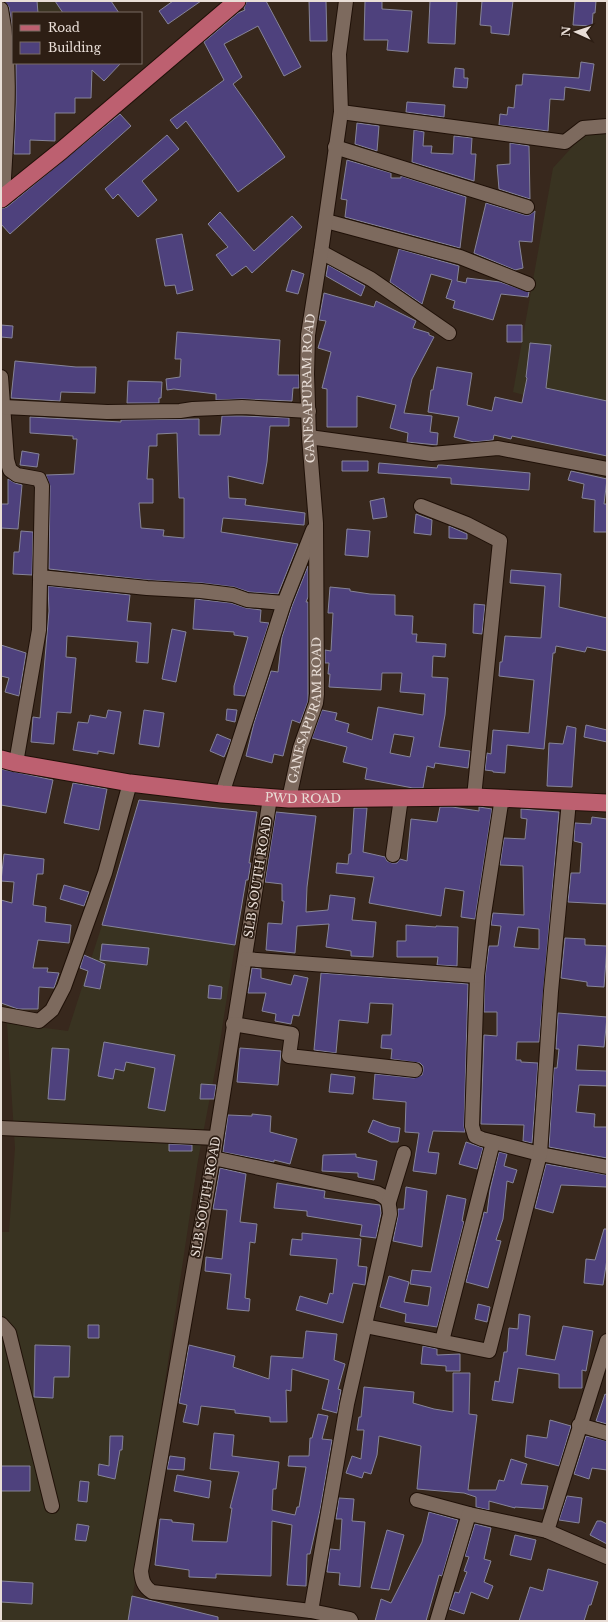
<svg xmlns="http://www.w3.org/2000/svg" width="608" height="1622" font-family="'Libre Baskerville',serif">
  <style>
    .commercial { fill: #3a3321 }
    .education { fill: #393321 }
    .building { fill: #4e417d; stroke: #868498; fill-rule: evenodd }
    .lines { fill: none; stroke-linecap: round; stroke-linejoin: round }
    .minor-casing { stroke: #1f1007; stroke-width: 16 }
    .major-casing { stroke: #1f1007; stroke-width: 19 }
    .minor { stroke: #7d6a5e; stroke-width: 14 }
    .major { stroke: #bd6070; stroke-width: 17 }
    .labels { text-anchor: middle; stroke-width: 3.5; stroke-linejoin: round; paint-order: stroke }
    .street-label { font-size: 12px; fill: #e9ded7; stroke: #2d1e14 }
  </style>
  <rect width="100%" height="100%" fill="#38281d"/>
  <path class="commercial" d="M1,1h71l-15,12h-44v36l-12,1z"/>
  <path class="education" d="M585,133h22v285l-94,-26 40,-224z
    M102,925l133,20 -17,110 -20,105 -62,417 -8,44h-127v-389h8l6,-84 -8,-125 61,8z"/>
  <path class="building" d="M4,1h33l1,12h-25v18l-4,-24z
    M55,1h56l8,12h-56z
    M173,1h28l-33,23 -9,-13z
    M247,1h19l35,66 -17,9 -26,-50 -34,18 18,33 -9,7 52,73 -47,35 -52,-71 -9,8 -7,-9 54,-40 -20,-38 34,-29 7,-3 -1,-2z
    M309,1h17l1,40h-17z
    M365,1h17v8l30,2 -4,41 -21,-2 1,-10h-24z
    M430,1h27l-2,43 -27,-1z
    M482,1h31l-4,34 -18,-2v-7l-11,-1z
    M575,1h21l-1,12h-2l-1,13 -19,-1z
    M581,62l13,2 -4,27 -25,-4 -1,13 -14,-1 -2,32 -49,-6 1,-11 7,1 1,-8 6,1 2,-23h6l1,-11 56,4z
    M16,63h105l-17,18 -12,-11 -1,28h-16v15h-20v28l-25,-1v14h-16l2,-51z
    M455,68l9,1v9h4l-1,10 -14,-1z
    M407,102l38,3 -1,12 -38,-5z
    M120,114l11,12 -121,108 -9,-10v-15l6,-2z
    M357,123l22,3 -2,25 -22,-7z
    M414,130l10,2 -1,14h9l-1,7 22,1 1,-18 18,2 -1,16h5l-2,27 -62,-19z
    M167,135l12,14 -37,32 15,19 -19,17 -20,-23 -5,5 -8,-10z
    M510,143l19,3 1,53 -31,-10 -2,-24 13,-1z
    M347,160l44,13v5h10v-2l65,21 -6,51 -115,-31 2,-17 -6,-1z
    M486,203l39,12h4l6,-4 -3,31 -13,-1 4,27 -8,2 -41,-17z
    M220,212l34,39 38,-35 10,11 -50,46 -6,-7 -14,10 -16,-21 12,-8 -20,-23z
    M182,234l11,56 -16,4 -2,-9 -10,1 -9,-47z
    M399,249l60,17 -2,15 9,2 1,-5 33,4 29,10 -1,5 -27,-3 -8,26 -40,-12 2,-7 -9,-3 6,-18 -21,-6 -9,30 -32,-22z
    M328,265l37,21 -4,10 -35,-20z
    M292,270l12,4 -6,20 -12,-3z
    M324,293l50,14 2,-6 40,20 -3,7 16,5v2l5,2 -22,42 -8,34 28,3 -2,16 8,1 -1,12 -30,-3 1,-9 -18,-5 6,-23 -39,-9v31h-30v-38l-5,-1 9,-36 -13,-4 8,-27 -7,-1z
    M1,325l12,1 -1,12 -11,-1z
    M507,325h15v17h-15z
    M177,332l103,8 -2,35h21v13h-6l-1,13 -50,-2 -26,1v-6l-42,-5 -7,1 -1,-11 14,-2 1,-18h-6z
    M530,343l21,2 -5,43 61,13v55l-95,-20 -1,3 -17,-4 -1,5 -19,2 -20,-5 5,-20 -31,-5 3,-22h2l4,-23 35,6 -5,32 25,6 3,-14 27,6 5,-25 -1,-1z
    M15,361l61,6h20l-1,26 -34,-1 -1,9 -49,-3z
    M128,381l34,1 -1,16h-2v5h-32z
    M222,416h20l47,2v8h-19l-3,36 -4,22 -35,-8 1,22 17,1 -1,6 60,8 -1,12 -81,-7 -2,14 77,12 -20,50 -29,-2 -15,-5 -32,-4 -54,-3 -99,-11 1,-83 -4,-11 28,-1 3,-35h-4v-3l-43,-3v-16l91,5v-2l78,-1v16h21zM177,433l2,65h5v40l-21,-2 1,-6 -23,-2 -2,-25h14v-24h-6l2,-33h8v-12z
    M22,451l17,3 -2,13 -17,-2z
    M342,461h26v10h-26z
    M379,463l58,5 1,-3h4l88,8 -1,17 -78,-6v-6l-73,-5z
    M571,471l36,8 -3,25h3v28h-13l1,-32 -13,-2 2,-14 -16,-4z
    M8,479l7,4 7,2 -4,44 -17,-1v-24h7z
    M384,498l3,19 -14,2 -3,-18z
    M416,514l16,6 -1,15 -17,-2z
    M449,526l18,8v5l-18,-1z
    M347,529l23,2 -2,26 -23,-2z
    M21,531l12,1 -1,43 -19,-1 1,-22h5z
    M308,566v31l-2,5h2v99l-8,22 -8,-3 -9,36 -9,-2 -2,9 -26,-7 8,-33 17,-52 7,1 4,-35 10,-31z
    M511,570l50,4 -2,33 48,11v33l-20,-4 -2,5 -29,-6 -1,7h-2l-9,96 -37,-4 -2,28 -12,-1v-1l-8,-1 2,-17 4,1 2,-24 36,3 5,-53 -35,-4 1,-14h2l3,-26 36,2 4,-52 -35,-3z
    M48,586l82,9 -3,26 24,2 -3,40 -12,-1 2,-20 -71,-6 -1,21 10,1 -5,55 -14,-1 -3,32 -23,-2 2,-25 7,1 9,-107z
    M330,587l20,2v2l20,3 25,1v20l18,1 -1,18h5l-1,8 30,2 -1,13 -12,-1 -1,21 16,1 -3,37 -6,32 31,4 -2,17 -33,-5 -1,5 -7,-2 -4,22h-10l-48,-9 2,-11 -24,-6 4,-15 -35,-9 10,-28 15,3 -2,7 14,4 -2,8 25,8 6,-33 45,8 2,-21 -25,-2 2,-19h-20l-1,17 -52,-3 1,-13h-2l1,-11h-4v-13l6,1 2,-38h-5zM394,734l20,3 -4,20 -20,-4z
    M195,599l36,4 15,5 15,2 -1,12 9,1 -24,73 -11,-1v-9l14,-49 -14,-2v-3l-41,-3z
    M474,604l11,1 -3,29 -9,-1z
    M172,629l14,3 -10,50 -14,-3z
    M1,645l25,8 -7,43 -14,-4 4,-14 -8,-2z
    M227,709l10,1 -2,12 -9,-2z
    M108,710l13,2 -7,42 -16,-3v3l-25,-4 5,-28 10,1 2,-8 16,3z
    M144,710l20,3 -5,34 -20,-3z
    M586,725l21,5v12l-23,-5z
    M567,726l9,2 -4,59 -25,-1 2,-43 14,1z
    M217,734l14,6 -7,17 -14,-6z
    M1,769l52,11 -7,33 -45,-8z
    M73,783l34,6 -8,41 -35,-7z
    M139,800l118,12 -8,51h2l-3,17h-2l-11,65 -133,-20z
    M440,807h12l27,4v-4l13,2 -17,110 -14,-2 3,-26 -19,-3 -4,28 -72,-13 5,-26 -38,-4 1,-10 11,1 1,-10h2l3,-46h13l-4,44 22,5 2,4 5,2h5l3,-4 7,2 4,-42 26,3z
    M521,809l38,3 -20,230h-22l-1,18h5v2l17,1 -6,80 -9,-2 1,-16 -43,-1 3,-89 13,1v-24h-13l1,-35 4,-31h9l3,-20 -10,-1 2,-12 31,2 -1,-49 -23,-1 4,-27 21,1 2,-20 -6,-1zM518,927l21,2v20l-25,-2z
    M276,812l40,4 -9,71 -1,25 22,-2 2,-15 25,3 -3,22 24,2 -3,35 -22,-1v-5l-25,-4 3,-23 -32,2 -2,27 -29,-3 2,-27 14,1 2,-23h-2v-17l-17,-2z
    M592,817l15,2v85l-39,-2 3,-29h9l2,-30 -8,-2 1,-18 16,1z
    M4,854l40,5 -1,15h-6l-4,31 13,2 -1,15 26,3 -2,18 -31,-3 -5,28h15l-1,4 12,1 -5,15 -15,-1 -1,22h-20l-17,-6v-103l11,3 2,-21 -13,-1z
    M64,885l25,7 -5,14 -24,-7z
    M406,925l30,2v-1l22,1 -1,39 -20,-1 1,-8h-41v-16h9z
    M565,938l20,1v6l22,1 -3,41 -17,-1v-4l-26,-4z
    M102,944l47,4 -2,17 -47,-5z
    M84,955l21,9 -5,25 -16,-3 4,-15 -8,-3z
    M252,968l9,1v9l30,7 3,-10 14,3 -9,38 -6,-1 -2,9 -16,-3 1,-7 -14,-3 4,-18h-18z
    M321,973l147,11 -4,142 1,6 -32,-1 -5,21 11,1 -3,21 -23,-3 6,-38 -14,-1 1,-30 -33,-3 2,-25 39,4 8,-3 1,-4v-5l-3,-3 -29,-4 1,-10 -11,-1 1,-13h9l2,-31 -23,-1 -2,20 -29,-3 -3,33 -22,-3z
    M209,985l13,2 -1,12 -13,-1z
    M558,1013l49,4 -3,30 -26,-2 -2,25 31,1v15l-28,-1 -3,27 19,2 -1,13h13v31l-58,-11 5,-79h3l2,-19h-3z
    M104,1042l71,13 -10,56 -17,-3 7,-40 -29,-6 -2,9 -9,-2 -2,10 -15,-3z
    M52,1048l17,1 -4,51 -17,-1z
    M240,1048l41,3 -3,34 -41,-3z
    M331,1074l24,3 -2,17 -24,-2z
    M201,1084l15,1 -2,14h-14z
    M252,1114l19,2 -1,16 27,7 -7,25 -16,-4v2l-51,-10 5,-37 24,1z
    M373,1120l16,6 11,2 -2,14h-7l-23,-10z
    M466,1142l17,6 -6,21 -18,-5z
    M169,1144l23,1v6h-23z
    M499,1152l8,2 -3,12 13,4 -4,13 -6,-2 -4,38 -7,21 5,1 -13,47 -22,-6 17,-65 1,-5 3,1 3,-23z
    M356,1154v3l21,4 -3,19 -16,-3v-4l-36,-2 1,-16z
    M546,1164l61,11v12l-46,-2 -8,28 -18,-5z
    M220,1168l26,6 -6,48 17,2 -2,19 -5,-1 -5,56 5,1 -1,12 -22,-2 4,-35 -26,-3 1,-14 16,2 5,-49 -14,-1z
    M277,1183l48,8 -1,7 56,7 1,8 -5,25 -16,-2 2,-11 -55,-9v-5l-33,-3z
    M406,1187l21,4 -5,56 -29,-6 5,-25v-7h6z
    M447,1195l19,4 -4,22 2,1 -27,105 -32,-5 1,-8 -26,-7 9,-31 20,6 -5,20 24,4 3,-19 -21,-3 2,-14 19,2z
    M604,1229h3v30l-4,26 -19,-2 2,-24 9,1z
    M302,1233l59,6 -3,27 9,1 -2,18 -12,-2 -10,40 -47,-13 4,-14 27,8 3,-11 3,1 4,-35 -47,-4 2,-16 10,1z
    M478,1304l12,3 -3,15 -12,-3z
    M519,1314l11,2 -4,39 29,5 8,-34 30,5 -7,40 -4,-1v18h-23v-14l-41,-6 -5,35 -21,-3 3,-19 4,1 5,-30h3l2,-24 9,1z
    M88,1325h11v13h-11z
    M306,1331l31,3 -3,26 11,4 -7,25 3,1 -4,23 -15,-4 7,-29 -37,-11 -1,22 -5,-1 1,32h-17v-5l-35,-4v-3l-34,-4 -3,19 -15,-3 4,-17 -8,-2 10,-58 46,11 -2,11 36,12 2,-23 32,2z
    M35,1345l35,1 -1,31h-15l-1,21 -19,-1z
    M423,1346l14,3v6l23,-1v17h-14v-5l-25,-2z
    M453,1373h17l-1,41 8,1 -9,75h28l3,-10 5,1 7,-22 16,5 -6,20 27,2 -5,23 -28,-2v1l-26,-7v9l-13,-3v-10l-12,-4 -47,-4 4,-43 -42,-10 -2,19 -6,19 -7,-2 -2,6 -16,-5 6,-17 9,3 3,-29h-7l2,-13h2l3,-30 50,5 -1,11 21,6 19,3z
    M605,1394l2,1v29l-11,-3z
    M318,1414l10,2 -6,23 10,1 -12,70 -10,44h-3l-1,32 -19,-1 5,-60 -20,-4 -1,55 -55,-2v4l-27,-1v-7l-34,-5 5,-46 12,1v2l22,2 -2,17 35,1 5,-34h-2l9,-36 -29,-3 4,-36 20,2 -2,21 47,6 -3,27h-3l-1,21 23,5 2,-8h2l7,-40 -18,-1 1,-10h20l1,-18h2z
    M550,1420l21,6 -12,40 -34,-9 2,-22 20,3z
    M110,1436h13l-1,14h-2l-5,29 -17,-4 1,-11 10,2z
    M586,1436l21,5v29l-15,-2 -3,11 -15,-5z
    M170,1456l15,2 -1,12 -17,-1z
    M1,1466h29v25h-29z
    M177,1475l34,6 -2,17 -35,-7z
    M80,1481l9,1 -2,20 -9,-1z
    M567,1496l15,2 -3,25 -20,-3z
    M339,1498l15,1 -2,22 13,1 -5,65 -21,-2 1,-12 -13,-1 3,-23 10,1 2,-31h-6z
    M429,1512l29,8 -16,56 -3,-1 -13,46h-51l6,-22 10,4 31,-61z
    M597,1521h4l6,3v20l-17,-9z
    M77,1524l12,2 -3,15 -11,-1z
    M475,1524l16,4 -7,31 7,2 -7,21 9,4 -5,13 -17,-7 -7,22 -15,-5 6,-17 4,1 8,-21 -3,-1 5,-14 -4,-1z
    M387,1530l17,5 -15,55 -18,-2z
    M515,1535l21,5 -5,20 -21,-5z
    M548,1569l50,13 -7,23h-2l-5,16h-65l11,-34 13,4z
    M1,1581l32,2 -1,21 -31,-2z
    M132,1596l86,21v4h-90z"/>
  <g class="lines">
    <g class="minor-casing">
      <g id="minor">
        <path d="M1,9c12,62 5,125 2,188"/>
        <path d="M341,112l224,30 18,-14 24,-2"/>
        <path d="M335,147l192,60"/>
        <path d="M326,221l134,36 68,27"/>
        <path d="M321,252l50,27 78,54"/>
        <path d="M1,377l6,83 3,10 7,5 22,4 3,7 -3,144 -23,133"/>
        <path d="M4,407l103,5 73,-1 13,-2 49,-2 67,4"/>
        <path d="M309,437l123,17 66,-6 109,21"/>
        <path d="M421,506l46,18 33,17 -26,256"/>
        <path d="M40,577l107,11 54,3 32,4 14,5 37,3"/>
        <path d="M222,794l62,-191 29,-73"/>
        <path d="M502,797l-18,117 -7,62 -5,150 3,10 7,3 58,15 67,13"/>
        <path d="M270,798l-57,360 -72,413c1,9 2,15 11,21l159,19 39,8 1,2"/>
        <path id="s1" d="M289,799l11,-51 16,-45 1,-9 -1,-171 -7,-86 -2,-63 1,-39 13,-83 20,-140 -2,-58 7,-53"/>
        <path d="M393,855l8,-57"/>
        <path d="M245,959l232,17"/>
        <path d="M1,1014l38,7 13,-11 12,-23 41,-114 25,-90"/>
        <path d="M233,1024l59,10 -3,22 126,14"/>
        <path d="M1,1128l215,10"/>
        <path d="M213,1158l164,35c12,6 12,8 13,21l-43,190 -36,207"/>
        <path d="M389,1202l15,-49"/>
        <path d="M1,1324l8,9 43,173"/>
        <path d="M365,1326l124,25 51,-197 11,-163 18,-190"/>
        <path d="M442,1341l51,-199"/>
        <path d="M579,1425l28,8"/>
        <path d="M417,1500l52,14"/>
        <path d="M547,1531l60,-190"/>
        <path d="M437,1621l32,-107 78,17 60,26"/>
      </g>
    </g>
    <g class="major-casing">
      <g id="major">
        <path d="M1,199l60,-48 176,-150"/>
        <path id="s2" d="M1,759l15,4 114,20 92,11 67,5 185,-2 133,6"/>
      </g>
    </g>
    <use href="#minor" class="minor"/>
    <use href="#major" class="major"/>
  </g>
  <g class="labels">
    <g class="street-label">
      <text dy="4" stroke="none"><textPath href="#s1" startOffset="415">GANESAPURAM ROAD</textPath></text>
      <text dy="4" stroke="none"><textPath href="#s1" startOffset="91">GANESAPURAM ROAD</textPath></text>
      <text dy="4" stroke="none"><textPath href="#s2" startOffset="305">PWD ROAD</textPath></text>
      <text transform="translate(258 877) rotate(-81)" y="4">SLB SOUTH ROAD</text>
      <text transform="translate(206 1197) rotate(-80)" y="4">SLB SOUTH ROAD</text>
    </g>
  </g>
  <rect width="608" height="1622" fill="none" stroke="#e9ded7" stroke-width="4"/>
  <rect x="12" y="12" width="130" height="52" fill="#2d1e14" stroke="#786b62"/>
  <rect x="20" y="25" width="20" height="6" fill="#bd6070" stroke="#786b62"/>
  <text x="48" y="32" font-size="12" fill="#e9ded7">Road</text>
  <rect x="20" y="42" width="20" height="12" fill="#4e417d" stroke="#786b62"/>
  <text x="48" y="52" font-size="12" fill="#e9ded7">Building</text>
  <g transform="translate(576 32) rotate(273)" stroke="#2d1e14" stroke-width="3" paint-order="stroke">
  <path d="M0-3L7 15L0 10L-7 15Z" fill="#e9ded7"/>
  <text y="-6" font-size="11" font-weight="bold" text-anchor="middle" fill="#e9ded7">N</text>
  </g>
</svg>
